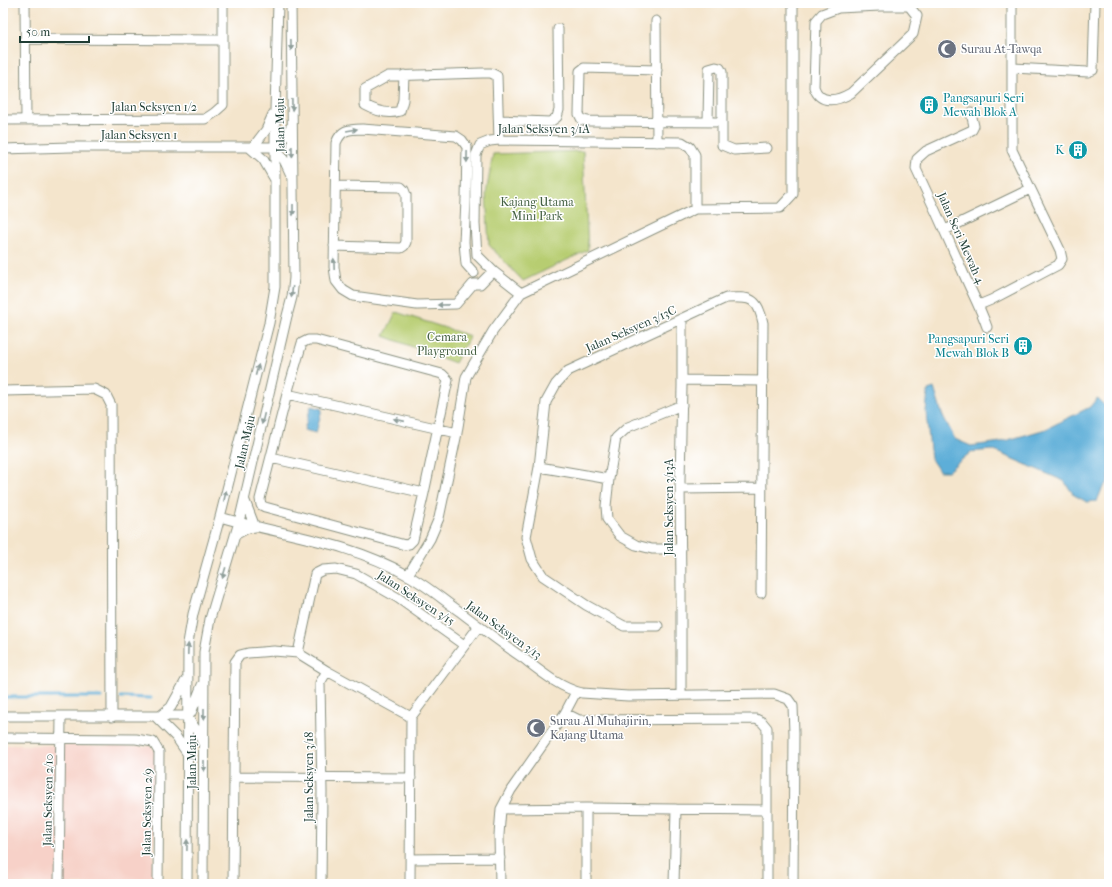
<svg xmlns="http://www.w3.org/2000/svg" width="1112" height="887" font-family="'IM FELL French Canon',serif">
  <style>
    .built { fill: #f7d1c8 }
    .green { fill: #b7cd71; stroke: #6b8552 }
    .water { fill: #5daed8; stroke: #3e7686 }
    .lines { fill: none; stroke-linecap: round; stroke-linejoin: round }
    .stream { stroke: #5daed8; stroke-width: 3 }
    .minor-casing { stroke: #8a9180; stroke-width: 11 }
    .minor { stroke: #fff; stroke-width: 9 }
    .oneway { fill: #8f9e9a }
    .labels { text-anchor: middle; stroke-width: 3; stroke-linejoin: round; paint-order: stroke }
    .worship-label { font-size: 12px; fill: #5b616d; stroke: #fff; text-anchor: start }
    .culture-label { font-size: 12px; fill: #0d838f; stroke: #fff; text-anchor: end }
    .street-label { font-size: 12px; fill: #1f3d34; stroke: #fff }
    .park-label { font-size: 12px; fill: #456143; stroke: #fff }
  </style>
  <rect width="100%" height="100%" fill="#fff"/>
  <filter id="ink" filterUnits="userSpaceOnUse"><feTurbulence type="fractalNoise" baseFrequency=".025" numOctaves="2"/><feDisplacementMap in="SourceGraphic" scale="8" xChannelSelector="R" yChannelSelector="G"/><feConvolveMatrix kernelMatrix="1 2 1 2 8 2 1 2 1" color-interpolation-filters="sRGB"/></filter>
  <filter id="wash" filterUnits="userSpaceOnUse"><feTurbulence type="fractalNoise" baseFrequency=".012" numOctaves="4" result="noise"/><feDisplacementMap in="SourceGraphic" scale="16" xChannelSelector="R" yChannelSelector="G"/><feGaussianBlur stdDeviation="0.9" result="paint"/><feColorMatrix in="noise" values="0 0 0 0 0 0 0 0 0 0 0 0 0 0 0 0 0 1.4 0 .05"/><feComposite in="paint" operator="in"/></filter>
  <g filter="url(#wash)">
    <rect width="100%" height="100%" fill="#f4e5cc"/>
    <path class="built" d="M3,745l148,1 5,7 -3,131h-150z"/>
    <path class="green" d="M583,151l5,99 -65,31 -34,-36 -3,-51 7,-40z
      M396,312l74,24 -15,27 -71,-27z"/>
    <path class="water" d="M934,388l8,26 13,25 16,7 30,-4 45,-13 44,-22 7,-9 8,8 4,14v60l-7,9 -5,12 -10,1 -13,-7 -10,-14 -72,-31 -21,2 -23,19h-9l-8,-12 -5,-47 2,-22z
      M311,406l11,3 -6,24 -12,-3z"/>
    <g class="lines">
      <path class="stream" d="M3,697h98
        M121,697l30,1"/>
    </g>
  </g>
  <g filter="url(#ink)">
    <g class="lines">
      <g class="minor-casing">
        <path id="minor" d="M25,3l1,117
          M880,6h29l8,10 -4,18 -62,59c-14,8 -31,12 -37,-6l2,-66 6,-7 16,-6z
          M656,21l1,121
          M25,39l198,1
          M1013,68l75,4 5,-2 2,-67
          M657,70l-73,-2 -4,3 -1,43 3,6 6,1 134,1v23l12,5 33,-2
          M404,75l-1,25 -3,11c-12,4 -24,0 -35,-6v-16l23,-13 94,-3h9l6,3 2,64
          M971,113l3,13 -2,4 -46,21 -9,8 -1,10c16,34 31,67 46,101 8,19 18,37 25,57
          M3,120l202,-1 9,-6 9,-8v-102
          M499,120l51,2 7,-5 2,-7 -1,-81
          M708,121l1,-52 7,-2 4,1 2,4v50
          M249,147l14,12 11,19
          M253,147l13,-17 7,-16
          M275,147l9,13 7,15
          M275,147l8,-8 9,-14
          M3,149l68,-2h204
          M945,230l85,-41
          M334,246l67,2 3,-2 2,-4v-47l-2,-5 -3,-3 -65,-1
          M474,273l-8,-9 -2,-22 2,-42 1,-53 -5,-7 -6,-4 -94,-7c-14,0 -21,1 -26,14l-2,124 2,14 7,9 10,6 64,9 39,-1 17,-20h7l13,-13
          M521,293l-28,-22 -16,-16 -2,-31 1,-69 4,-10 10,-4 9,-1 183,2 8,5 5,8v54
          M979,305l12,-5 67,-35 4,-6 -2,-9 -48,-100v-147
          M682,380l81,1
          M3,391l91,-2 12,6 5,10 1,312
          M287,394l170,39
          M271,458l153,35 24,-113 -6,-6 -126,-34h-8l-6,3 -15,51 -27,105 1,6 4,2 140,38 4,-1 4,-4 11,-47
          M539,467l70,12
          M681,489l81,-1
          M220,517c64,19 128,24 187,58 19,10 35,24 52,36 21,16 42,32 64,47 17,13 37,30 59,35l46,3 146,-2 14,5 5,7 1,27 -1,151
          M235,535l13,-7 7,-1 -10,-26
          M681,549h-29l-16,-4 -16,-9 -13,-17 -1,-13 3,-27 7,-41 12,-11 54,-22
          M408,575l22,-36 9,-21 18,-85 9,-56 27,-46 28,-38 174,-84 85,-1 13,-14v-191
          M658,626h-34l-38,-21 -43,-29 -11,-17 -6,-22 13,-70 7,-65 10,-18 12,-13 158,-73c24,-1 32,-1 37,25l-2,270
          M298,653l17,-79 8,-4 13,-1 20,5 42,24 66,47
          M681,695v-105l-1,-109 2,-95v-67
          M565,713l14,7 177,-1 6,3 5,6v156
          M188,715l3,-2 11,-28
          M3,716h184l12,18 3,8
          M155,716l21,21 11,16
          M160,716l11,-9 15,-27
          M3,738l133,1 17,3 6,10 -1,132
          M234,777l177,1
          M586,808v76
          M501,809l85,-1 180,2
          M410,859l90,-1
          M59,884l2,-168
          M187,884l1,-241 5,-29 27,-97 49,-194 6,-36v-177l3,-107
          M203,884l1,-232 6,-33 29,-97 48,-206 5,-19 2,-19 -3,-275
          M233,884l2,-222 5,-7 8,-2 26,-2 24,2 29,18 84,46
          M321,884l1,-92 -2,-109 7,-12
          M410,884l1,-167 68,-91
          M500,884l-1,-49 2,-26 10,-19 54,-77 11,-21
          M674,884l2,-75"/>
      </g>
      <use href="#minor" class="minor"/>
    </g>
    <defs><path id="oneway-solid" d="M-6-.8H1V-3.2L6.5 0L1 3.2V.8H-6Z"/></defs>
    <g class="oneway">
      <use href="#oneway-solid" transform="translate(291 45) rotate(89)"/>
      <use href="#oneway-solid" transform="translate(292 105) rotate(89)"/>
      <use href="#oneway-solid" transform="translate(352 130) rotate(-10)"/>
      <use href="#oneway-solid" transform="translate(292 152) rotate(89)"/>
      <use href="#oneway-solid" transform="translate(467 157) rotate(91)"/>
      <use href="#oneway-solid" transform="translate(293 210) rotate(90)"/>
      <use href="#oneway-solid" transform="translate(334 264) rotate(-92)"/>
      <use href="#oneway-solid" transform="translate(292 292) rotate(97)"/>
      <use href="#oneway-solid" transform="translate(443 305) rotate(179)"/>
      <use href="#oneway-solid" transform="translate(257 370) rotate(-75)"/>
      <use href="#oneway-solid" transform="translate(263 419) rotate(103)"/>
      <use href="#oneway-solid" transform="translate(399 420) rotate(-167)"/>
      <use href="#oneway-solid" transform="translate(225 496) rotate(-77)"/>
      <use href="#oneway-solid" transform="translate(224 573) rotate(107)"/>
      <use href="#oneway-solid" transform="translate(188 649) rotate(-88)"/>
      <use href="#oneway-solid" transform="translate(204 714) rotate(90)"/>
      <use href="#oneway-solid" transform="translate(204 766) rotate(90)"/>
      <use href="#oneway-solid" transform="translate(187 845) rotate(-89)"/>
    </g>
  </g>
  <defs>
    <g id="mosque-disc" transform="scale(1)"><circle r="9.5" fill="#6b7280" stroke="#fff"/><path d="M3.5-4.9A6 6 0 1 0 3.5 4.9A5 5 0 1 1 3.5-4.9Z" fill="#fff"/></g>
    <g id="building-disc" transform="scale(1)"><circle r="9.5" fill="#0f9aa8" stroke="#fff"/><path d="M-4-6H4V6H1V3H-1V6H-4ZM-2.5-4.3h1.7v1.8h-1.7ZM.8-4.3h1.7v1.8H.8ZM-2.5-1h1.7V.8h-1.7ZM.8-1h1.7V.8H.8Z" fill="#fff"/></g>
  </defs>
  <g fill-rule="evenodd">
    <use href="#mosque-disc" x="947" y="49"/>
    <use href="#building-disc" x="929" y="105"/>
    <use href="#building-disc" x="1078" y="150"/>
    <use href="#building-disc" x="1023" y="346"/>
    <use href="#mosque-disc" x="536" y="728"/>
  </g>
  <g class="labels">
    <g class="worship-label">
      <text x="961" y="53">Surau At-Tawqa</text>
      <text x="550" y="725">Surau Al Muhajirin,<tspan x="550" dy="14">Kajang Utama</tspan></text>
    </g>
    <g class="culture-label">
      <text x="943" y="102" text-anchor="start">Pangsapuri Seri<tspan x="943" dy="14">Mewah Blok A</tspan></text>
      <text x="1064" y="154">K</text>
      <text x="1009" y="343">Pangsapuri Seri<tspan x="1009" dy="14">Mewah Blok B</tspan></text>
    </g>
    <g class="street-label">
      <text x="154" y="111">Jalan Seksyen 1/2</text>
      <text transform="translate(280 125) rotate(-91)" y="4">Jalan Maju</text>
      <text x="544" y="133">Jalan Seksyen 3/1A</text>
      <text x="139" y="139">Jalan Seksyen 1</text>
      <text transform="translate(961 238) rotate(66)" y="4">Jalan Seri Mewah 4</text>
      <text transform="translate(631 329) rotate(-24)" y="4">Jalan Seksyen 3/13C</text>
      <text transform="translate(245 442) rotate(-77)" y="4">Jalan Maju</text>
      <text transform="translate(669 507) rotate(-90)" y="4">Jalan Seksyen 3/13A</text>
      <text transform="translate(416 598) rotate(33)" y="4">Jalan Seksyen 3/15</text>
      <text transform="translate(504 630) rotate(36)" y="4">Jalan Seksyen 3/13</text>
      <text transform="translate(192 762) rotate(-90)" y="4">Jalan Maju</text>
      <text transform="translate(309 777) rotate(-90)" y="4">Jalan Seksyen 3/18</text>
      <text transform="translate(48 800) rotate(-89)" y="4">Jalan Seksyen 2/10</text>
      <text transform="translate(147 812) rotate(-89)" y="4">Jalan Seksyen 2/9</text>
    </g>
    <g class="park-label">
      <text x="537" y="206">Kajang Utama<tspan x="537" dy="14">Mini Park</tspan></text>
      <text x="447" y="341">Cemara<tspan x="447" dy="14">Playground</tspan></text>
    </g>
  </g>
  <rect width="1112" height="887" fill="none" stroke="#fff" stroke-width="16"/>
  <path d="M20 36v6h69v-6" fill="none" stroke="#1f3d34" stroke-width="2"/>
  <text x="26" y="36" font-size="12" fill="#1f3d34" stroke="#ffffff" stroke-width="3" paint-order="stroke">50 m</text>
</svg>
